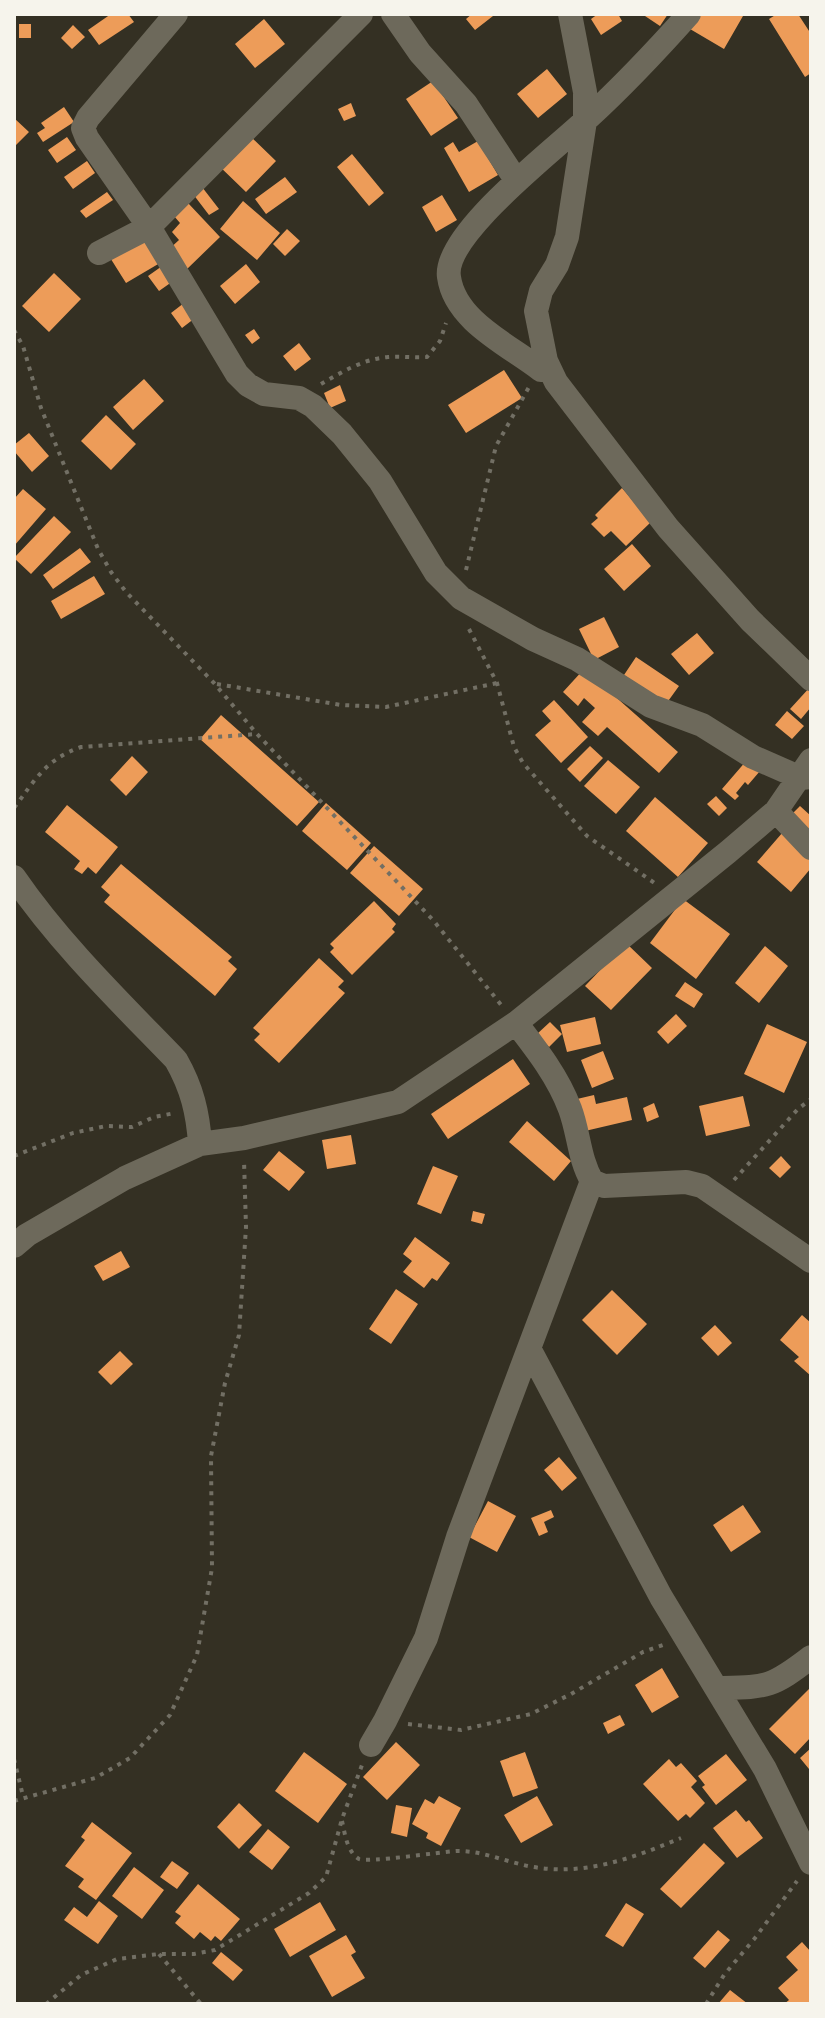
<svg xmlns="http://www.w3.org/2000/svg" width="825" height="2018" font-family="Signika,sans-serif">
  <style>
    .building { fill: #ed9c59 }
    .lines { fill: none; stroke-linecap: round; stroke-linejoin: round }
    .path { stroke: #726f64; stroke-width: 4; stroke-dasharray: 4 6; stroke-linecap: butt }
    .street { stroke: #6d695b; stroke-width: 24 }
  </style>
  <rect width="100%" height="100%" fill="#343023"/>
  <path class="building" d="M111,14h17l6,8 -35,23 -11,-15z
    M472,14h19l2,2 -18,14 -9,-11z
    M598,14h20l4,7 -21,14 -10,-16z
    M642,14h26l-8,12z
    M699,14h41l3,2 -19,33 -34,-20z
    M777,14h21l13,20v39l-6,4 -36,-58z
    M264,19l21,25 -30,24 -20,-24z
    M19,24h12v14h-12z
    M73,25l12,12 -13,12 -11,-11z
    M547,69l20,25 -29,24 -21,-24z
    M433,81l25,37 -27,18 -25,-37z
    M351,103l5,13 -12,5 -6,-12z
    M64,107l10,15 -31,20 -6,-9 8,-5 -4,-5z
    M14,118l15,14 -15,15z
    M250,136l26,25 -30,31 -30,-29z
    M67,137l9,13 -19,13 -9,-13z
    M478,141l20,34 -29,17 -25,-44 9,-6 6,10z
    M352,154l32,39 -15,13 -32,-39z
    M87,161l8,12 -22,16 -9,-12z
    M285,177l12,15 -31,22 -11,-15z
    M202,187l17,22 -10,6 -16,-21z
    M107,192l6,8 -27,18 -6,-7z
    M442,195l15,25 -21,12 -14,-25z
    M243,201l37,32 -23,27 -37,-31z
    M188,203l32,34 -35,34 -18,-20 12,-11 -7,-8 8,-9 -6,-7z
    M287,229l13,12 -15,15 -12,-12z
    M149,232l16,28 -39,23 -17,-27z
    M165,264l11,15 -17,12 -11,-15z
    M246,264l14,18 -25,22 -15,-18z
    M54,273l27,26 -32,33 -27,-26z
    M184,303l11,15 -13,10 -11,-15z
    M254,329l6,9 -8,6 -7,-9z
    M299,343l12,16 -16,12 -12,-15z
    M504,370l18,28 -56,35 -18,-28z
    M144,379l20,22 -31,29 -20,-23z
    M340,385l6,16 -16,7 -6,-15z
    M106,415l30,29 -25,26 -30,-29z
    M29,433l20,23 -17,16 -18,-21v-6z
    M622,488l29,34 -25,24 -15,-15 -7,6 -13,-13 7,-6 -3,-3z
    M23,489l23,20 -32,37v-47z
    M54,516l17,16 -40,42 -17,-16z
    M632,544l19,22 -27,25 -20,-22z
    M80,548l11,14 -38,27 -10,-14z
    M94,576l11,18 -44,25 -10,-18z
    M604,617l15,30 -25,13 -15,-31z
    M697,633l17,20 -25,22 -18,-21z
    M636,657l43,29 -13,18 -42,-29z
    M584,669l94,83 -19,21 -52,-46 -9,9 -16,-14 13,-14 -11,-10 -6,8 -15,-14z
    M811,686v21l-10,12 -11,-10z
    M554,700l34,37 -27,26 -26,-28 16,-14 -9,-10z
    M787,711l17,15 -12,13 -17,-14z
    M221,715l98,87 -22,24 -97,-87z
    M590,746l13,12 -23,24 -13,-13z
    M132,756l16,16 -22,24 -16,-16z
    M608,760l32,27 -24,27 -32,-28z
    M747,760l13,11 -12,14 -3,-3 -9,11 3,3 -4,4 -13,-11z
    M716,796l11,12 -8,8 -12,-12z
    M655,797l53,46 -30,34 -52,-46z
    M326,803l45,40 -24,27 -45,-39z
    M67,805l51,42 -22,27 -8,-7 -6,7 -8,-5 6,-8 -35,-29z
    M800,806l11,10v23l-23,-21z
    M783,832l28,25v11l-20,24 -34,-30z
    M374,846l49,43 -24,27 -49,-43z
    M121,864l111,93 -4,4 9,8 -22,27 -111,-94 6,-7 -9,-8z
    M683,899l47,35 -34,45 -46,-36z
    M374,901l22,23 -4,5 3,3 -43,43 -22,-23 4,-4 -4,-4z
    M626,943l26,25 -41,42 -26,-24z
    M765,946l23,20 -29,37 -24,-20z
    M319,958l25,23 -6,6 7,6 -66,70 -25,-23 6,-6 -7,-6z
    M685,982l18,12 -9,14 -19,-12z
    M676,1014l11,12 -19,18 -11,-12z
    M595,1017l6,27 -34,8 -7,-27z
    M550,1022l12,12 -13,13 -12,-13z
    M767,1024l40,18 -23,51 -40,-19z
    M603,1051l11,28 -22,9 -11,-28z
    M513,1059l17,25 -82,55 -17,-25z
    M594,1095l2,9 31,-7 5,23 -47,11 -8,-32z
    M743,1096l7,30 -44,10 -7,-30z
    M654,1103l5,14 -12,5 -4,-14z
    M527,1121l44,40 -17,20 -45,-39z
    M351,1135l5,29 -29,5 -5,-29z
    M279,1151l26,21 -16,19 -26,-21z
    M781,1156l10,11 -11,11 -11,-10z
    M433,1166l25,10 -17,38 -24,-10z
    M473,1211l12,3 -3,10 -11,-3z
    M415,1237l35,26 -13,18 -5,-3 -8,10 -21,-16 9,-11 -9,-7z
    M121,1251l9,16 -27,14 -9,-15z
    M396,1289l22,15 -27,40 -22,-15z
    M612,1290l35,34 -30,31 -35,-35z
    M802,1315l9,8v53l-17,-15 5,-4 -19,-17z
    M715,1325l17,18 -14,13 -17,-18z
    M120,1351l13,13 -22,21 -13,-13z
    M559,1457l18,21 -15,13 -18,-21z
    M488,1501l28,15 -19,36 -28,-15z
    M743,1505l18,27 -30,20 -18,-27z
    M551,1510l3,7 -10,5 4,10 -9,4 -8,-18z
    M662,1668l17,29 -27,16 -17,-28z
    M811,1687v50l-16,17 -26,-25z
    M620,1715l5,10 -17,9 -5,-11z
    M396,1742l24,23 -33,35 -24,-23z
    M811,1748v19l-2,2 -9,-11z
    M304,1752l43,32 -29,39 -43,-32z
    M525,1752l13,36 -25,9 -13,-36z
    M726,1754l21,26 -31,25 -14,-18 3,-2 -7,-9z
    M669,1759l7,8 5,-4 16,18 -6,6 14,16 -15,15 -4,-4 -8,7 -35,-37z
    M439,1796l22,12 -20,38 -15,-8 2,-5 -16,-9 13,-25 9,5z
    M537,1796l16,29 -32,18 -17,-28z
    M239,1803l23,22 -23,24 -22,-22z
    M396,1805l16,3 -5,29 -16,-4z
    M736,1810l10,12 3,-2 14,18 -26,20 -24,-30z
    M92,1822l40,31 -36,47 -18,-13 6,-8 -19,-13 20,-26 -4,-3z
    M268,1829l22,18 -18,23 -23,-18z
    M704,1843l21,20 -44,45 -21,-19z
    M172,1861l17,12 -12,16 -17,-12z
    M134,1867l30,23 -22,29 -30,-23z
    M198,1884l42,35 -19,22 -6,-5 -4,5 -11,-9 -6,7 -19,-16 6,-7 -6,-4z
    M99,1901l19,15 -20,28 -34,-24 10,-13 13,10z
    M320,1902l16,28 -46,27 -16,-28z
    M626,1903l18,11 -21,33 -18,-11z
    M718,1930l12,10 -25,28 -12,-10z
    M346,1935l10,17 -5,3 14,23 -33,19 -23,-41z
    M802,1942l9,10v52h-27l5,-4 -11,-12 20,-18 -12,-13z
    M221,1952l22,18 -10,11 -21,-18z
    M730,1990l18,14h-30z"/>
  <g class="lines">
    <path class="path" d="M14,330l9,16 18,62 57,141 13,23 15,20 88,91 43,51 176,186 69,86
      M321,384c21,-12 42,-25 67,-27 13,-1 26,1 39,0l13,-16 6,-18
      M466,570l30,-124 33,-59
      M469,629l28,54 17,64 9,16 64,73 69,48
      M217,684l124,21 45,2 111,-24
      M14,808c21,-28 32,-49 67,-61l176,-13
      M14,1156l59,-23 33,-7 26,1 22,-10 21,-4
      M734,1180l64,-71 13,-10
      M408,1724l53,6 70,-16 40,-20 72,-42 20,-7
      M14,1759l9,37
      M14,1801l81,-23 35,-20 40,-43 27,-60 15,-87 -1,-112 14,-73 14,-48 7,-108 -2,-67
      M342,1821c3,13 5,31 17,38 8,4 81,-7 97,-8 23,-1 48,10 72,15 54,11 103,-7 153,-28
      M159,1954l42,50
      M46,2004l35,-29 36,-16 42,-5h35l21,-4 94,-57 17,-16 16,-58 20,-54
      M706,2004l18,-29 31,-37 42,-57"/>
    <path class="street" d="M176,14l-88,104 -5,10 4,10 62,89 88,147 11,11 16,9 35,4 14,8 29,28 38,47 56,92 25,25 72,41 44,20 74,47 51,19 51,32 48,21 10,-1
      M393,14l27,39 46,51 50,76
      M570,14l15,78v29l-18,116 -10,28 -16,26 -5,20 10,50 10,21 112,146 82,92 61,59
      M99,253l50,-26 212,-213
      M541,370c-32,-25 -86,-49 -92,-93 -7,-42 108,-129 138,-158 36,-33 69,-68 102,-105
      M776,811l35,37
      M14,877c46,67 106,125 162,183 16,28 22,53 24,84
      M516,1023c21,27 42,54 54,86 9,24 9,50 22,72l12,5 82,-4 16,4 109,75
      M14,1246l13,-11 98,-57 75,-34 44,-6 154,-36 118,-79 212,-171 48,-41 35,-51
      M530,1350l131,247 104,172 46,94
      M718,1688c49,-1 53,0 93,-31
      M371,1745l14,-24 41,-83 32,-101 134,-356"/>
  </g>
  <rect width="825" height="2018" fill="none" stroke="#f6f4ec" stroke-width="32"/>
</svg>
